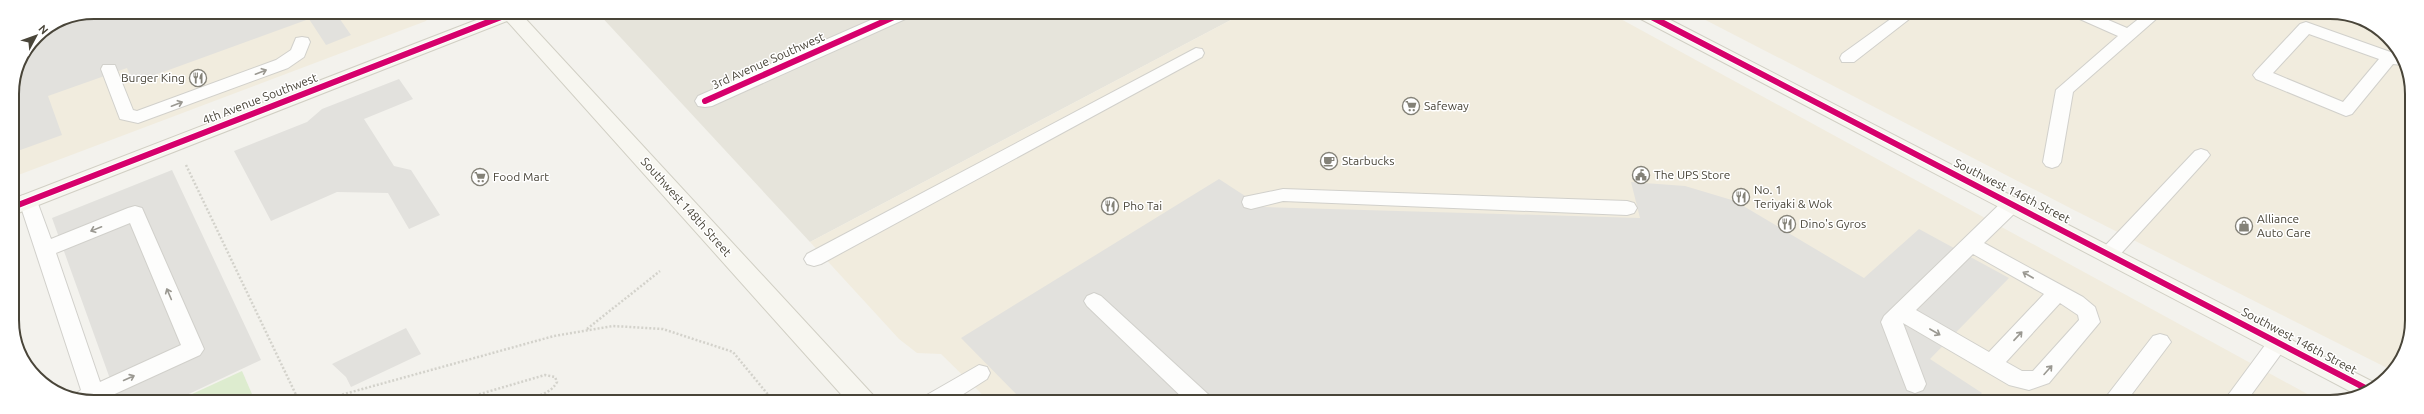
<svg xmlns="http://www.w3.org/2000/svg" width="2424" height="414" font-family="Ubuntu,sans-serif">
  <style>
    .residential { fill: #e6e4db }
    .commercial { fill: #f1ecde }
    .green { fill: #ddeccf }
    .parking { fill: #e2e1dd }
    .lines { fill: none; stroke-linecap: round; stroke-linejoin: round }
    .lane-casing { stroke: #d1d0cb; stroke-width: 2 }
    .street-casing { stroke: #d1d0cb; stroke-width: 2 }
    .secondary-casing { stroke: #d1cfc4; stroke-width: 2 }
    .path { stroke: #d3d2cb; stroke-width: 2.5; stroke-dasharray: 2 2; stroke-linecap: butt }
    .lane { fill: #fdfdfc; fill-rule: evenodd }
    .street { fill: #fdfdfc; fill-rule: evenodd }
    .secondary { fill: #f7f6f0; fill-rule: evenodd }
    .cycleway-casing { stroke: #fff; stroke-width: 8 }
    .cycleway { stroke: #d6006c; stroke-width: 6 }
    .oneway { stroke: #9a9891 }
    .labels { text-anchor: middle; stroke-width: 3; stroke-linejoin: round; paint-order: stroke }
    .street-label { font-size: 12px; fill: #494539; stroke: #fff }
    .poi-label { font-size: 12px; fill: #494539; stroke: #fff; text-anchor: start }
    .rim { fill: none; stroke: #494539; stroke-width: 2 }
  </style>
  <rect width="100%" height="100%" fill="#f3f2ed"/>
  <path class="residential" d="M597,12h649l-436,230z"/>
  <path class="commercial" d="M94,12h339l-7,9 -413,156 -1,-83 6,-31 18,-27 27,-18z
    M1246,12h362l714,390h-1332l-49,-48 -24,-1 -18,-14 -89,-97z
    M1692,13h649l43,20 26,45 1,253 -10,30 -8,10 -321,-162z"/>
  <path class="green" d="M242,371l13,30h-78z"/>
  <path class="parking" d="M94,12h241l16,23 -25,10 -17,-26 -176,64 -6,-15 -79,28 14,39 -50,18v-59l6,-31 18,-27 27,-18z
    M399,79l14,20 -49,20 30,47 17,4 29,45 -31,14 -21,-36 -51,-1 -66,29 -37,-70 73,-29 15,-13z
    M172,170l89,190 -87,41h-56l-66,-183z
    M1219,179l43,28 378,11 -9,-36 54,4 50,15 129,77 55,-49 90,49 -79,81 52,34 -8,9h-950l-63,-64z
    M406,328l15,26 -70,33 -5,-10 -14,-13z"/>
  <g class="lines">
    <g class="lane-casing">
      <path id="lane" d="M1899,13h18l-63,49h-12l-2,-4 2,-4z
        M2071,13h21l35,15 19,-15h17l-90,79 -12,70 -3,4 -6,2 -6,-2 -3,-4 13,-72 62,-54 -45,-20z
        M2306,22l90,32 7,11 -10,-1 -41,50 -6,2 -90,-37 -3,-4 3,-4 44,-47zM2309,34l70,25 -36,43 -70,-29z
        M302,37l6,1 2,4 -6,15 -16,11 -150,55 -18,-4 -19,-50 2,-4h12l18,45 4,1 139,-51 15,-10 5,-12z
        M1196,48l6,1 2,4 -2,4 -381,207 -7,2 -7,-2 -3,-5 3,-5z
        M2201,149l6,2 3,4 -3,4 -91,100 -7,2 -7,-2 -3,-5 3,-5 93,-98z
        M1283,189l344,12 7,2 3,5 -3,5 -7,2 -344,-14 -32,8 -7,-2 -2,-5 2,-5z
        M28,194l7,2 2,5 14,38 77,-31 7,-2 7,2 62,141 -4,6 -94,43 1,3h-24l-11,-5 9,-6 -62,-189 2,-5zM130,223l51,122 -81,37 -44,-129z
        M2012,197l7,2 2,5 -2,5 -35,34 99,54 12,10 5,15 -51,61 -20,7 -20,-5 -106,-62 23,61 -3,6 -8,3 -8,-3 -26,-68 3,-6 121,-117zM1973,254l71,40 -55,58 -73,-42zM2060,303l18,12 1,5 -46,51h-11l-16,-9z
        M1094,293l7,3 109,100 3,6h-26l-100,-96 -3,-5 3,-5z
        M2160,334l7,2 4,6 -45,60h-24l51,-66z
        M2278,335l7,2 4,6 -43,59h-23l48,-65z
        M979,365l8,2 3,6 -3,6 -36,23h-29l3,-6z"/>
    </g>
    <g class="street-casing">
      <path id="street" d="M889,12h25l-2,4 -200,90 -7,1 -7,-1 -3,-5 3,-5z"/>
    </g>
    <g class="secondary-casing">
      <path id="secondary" d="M497,12h26l-1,3 351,380 3,7h-28l-341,-381 -494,194v-16z
        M1635,13h22l722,372 -20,11 -722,-379z"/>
    </g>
    <path class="path" d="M186,165l113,236
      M587,329l73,-58
      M336,397v4
      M319,401l235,-65 59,-10 50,3 70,23 37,45 -1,4
      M456,401l89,-26 10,2 2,5c-7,13 -23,15 -36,19"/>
    <use href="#lane" class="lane"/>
    <use href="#street" class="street"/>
    <use href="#secondary" class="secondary"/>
    <g class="cycleway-casing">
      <path id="cycleway" d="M1644,13l725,377
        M705,101l200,-89
        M13,207l501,-195"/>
    </g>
    <use href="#cycleway" class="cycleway"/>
  </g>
  <defs><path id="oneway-shaft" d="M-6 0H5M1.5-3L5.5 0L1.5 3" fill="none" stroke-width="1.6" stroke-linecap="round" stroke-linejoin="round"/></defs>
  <g class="oneway">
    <use href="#oneway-shaft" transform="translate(261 72) rotate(-21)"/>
    <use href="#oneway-shaft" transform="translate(177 104) rotate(-21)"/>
    <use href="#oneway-shaft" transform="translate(96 229) rotate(158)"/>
    <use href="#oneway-shaft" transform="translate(2028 275) rotate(-150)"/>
    <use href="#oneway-shaft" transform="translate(169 294) rotate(-113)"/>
    <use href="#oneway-shaft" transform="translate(1935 332) rotate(30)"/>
    <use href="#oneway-shaft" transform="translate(2018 336) rotate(-47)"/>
    <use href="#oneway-shaft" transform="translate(2048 370) rotate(-48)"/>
    <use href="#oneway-shaft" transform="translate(129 378) rotate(-24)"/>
  </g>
  <defs>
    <g id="restaurant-ring" transform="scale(0.9)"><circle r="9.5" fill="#fff" stroke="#848278" stroke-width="1.5"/><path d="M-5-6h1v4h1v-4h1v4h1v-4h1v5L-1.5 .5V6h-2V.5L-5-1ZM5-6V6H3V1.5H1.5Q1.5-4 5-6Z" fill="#848278"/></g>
    <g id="supermarket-ring" transform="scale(0.9)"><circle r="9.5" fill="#fff" stroke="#848278" stroke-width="1.5"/><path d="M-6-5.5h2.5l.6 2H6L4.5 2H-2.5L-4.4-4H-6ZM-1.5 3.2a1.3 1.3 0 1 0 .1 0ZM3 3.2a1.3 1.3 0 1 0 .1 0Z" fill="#848278"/></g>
    <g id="cafe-ring" transform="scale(0.9)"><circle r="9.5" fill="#fff" stroke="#848278" stroke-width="1.5"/><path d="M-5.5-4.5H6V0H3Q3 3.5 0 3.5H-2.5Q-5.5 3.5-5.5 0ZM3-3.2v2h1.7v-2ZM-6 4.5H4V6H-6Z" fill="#848278"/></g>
    <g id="civic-ring" transform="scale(0.9)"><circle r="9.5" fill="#fff" stroke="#848278" stroke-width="1.5"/><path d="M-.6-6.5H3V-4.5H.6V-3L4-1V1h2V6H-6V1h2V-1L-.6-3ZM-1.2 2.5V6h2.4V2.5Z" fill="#848278"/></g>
    <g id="shop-ring" transform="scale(0.9)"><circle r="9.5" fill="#fff" stroke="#848278" stroke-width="1.5"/><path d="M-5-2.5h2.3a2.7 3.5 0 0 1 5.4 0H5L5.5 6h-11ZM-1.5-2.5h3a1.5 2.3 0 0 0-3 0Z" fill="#848278"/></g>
  </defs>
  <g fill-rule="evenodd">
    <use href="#restaurant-ring" x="198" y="78"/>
    <use href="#supermarket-ring" x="1411" y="106"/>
    <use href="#cafe-ring" x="1329" y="161"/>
    <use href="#civic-ring" x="1641" y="175"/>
    <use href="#supermarket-ring" x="480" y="177"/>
    <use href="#restaurant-ring" x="1741" y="197"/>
    <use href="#restaurant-ring" x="1110" y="206"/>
    <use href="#restaurant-ring" x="1787" y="224"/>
    <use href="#shop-ring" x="2244" y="226"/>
  </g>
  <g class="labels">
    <g class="street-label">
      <text transform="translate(768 61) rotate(-24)" y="4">3rd Avenue Southwest</text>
      <text transform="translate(260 99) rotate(-21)" y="4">4th Avenue Southwest</text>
      <text transform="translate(2012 191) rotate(27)" y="4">Southwest 146th Street</text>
      <text transform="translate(686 207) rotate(48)" y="4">Southwest 148th Street</text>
      <text transform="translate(2299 341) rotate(28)" y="4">Southwest 146th Street</text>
    </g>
    <g class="poi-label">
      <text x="185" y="82" text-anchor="end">Burger King</text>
      <text x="1424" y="110">Safeway</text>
      <text x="1342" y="165">Starbucks</text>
      <text x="1654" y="179">The UPS Store</text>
      <text x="493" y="181">Food Mart</text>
      <text x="1754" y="194">No. 1<tspan x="1754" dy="14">Teriyaki &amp; Wok</tspan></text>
      <text x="1123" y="210">Pho Tai</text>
      <text x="2257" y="223">Alliance<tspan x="2257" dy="14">Auto Care</tspan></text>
      <text x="1800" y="228">Dino's Gyros</text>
    </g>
  </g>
  <path d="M0 0H2424V414H0ZM94 19H2330A75 75 0 0 1 2405 94V320A75 75 0 0 1 2330 395H94A75 75 0 0 1 19 320V94A75 75 0 0 1 94 19Z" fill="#fff" fill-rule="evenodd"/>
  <path class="rim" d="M94 19H2330A75 75 0 0 1 2405 94V320A75 75 0 0 1 2330 395H94A75 75 0 0 1 19 320V94A75 75 0 0 1 94 19Z"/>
  <g transform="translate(36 36) rotate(49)" stroke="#ffffff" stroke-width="3" paint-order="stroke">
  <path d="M0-3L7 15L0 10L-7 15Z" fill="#494539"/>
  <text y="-6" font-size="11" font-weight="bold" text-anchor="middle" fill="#494539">N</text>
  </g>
</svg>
